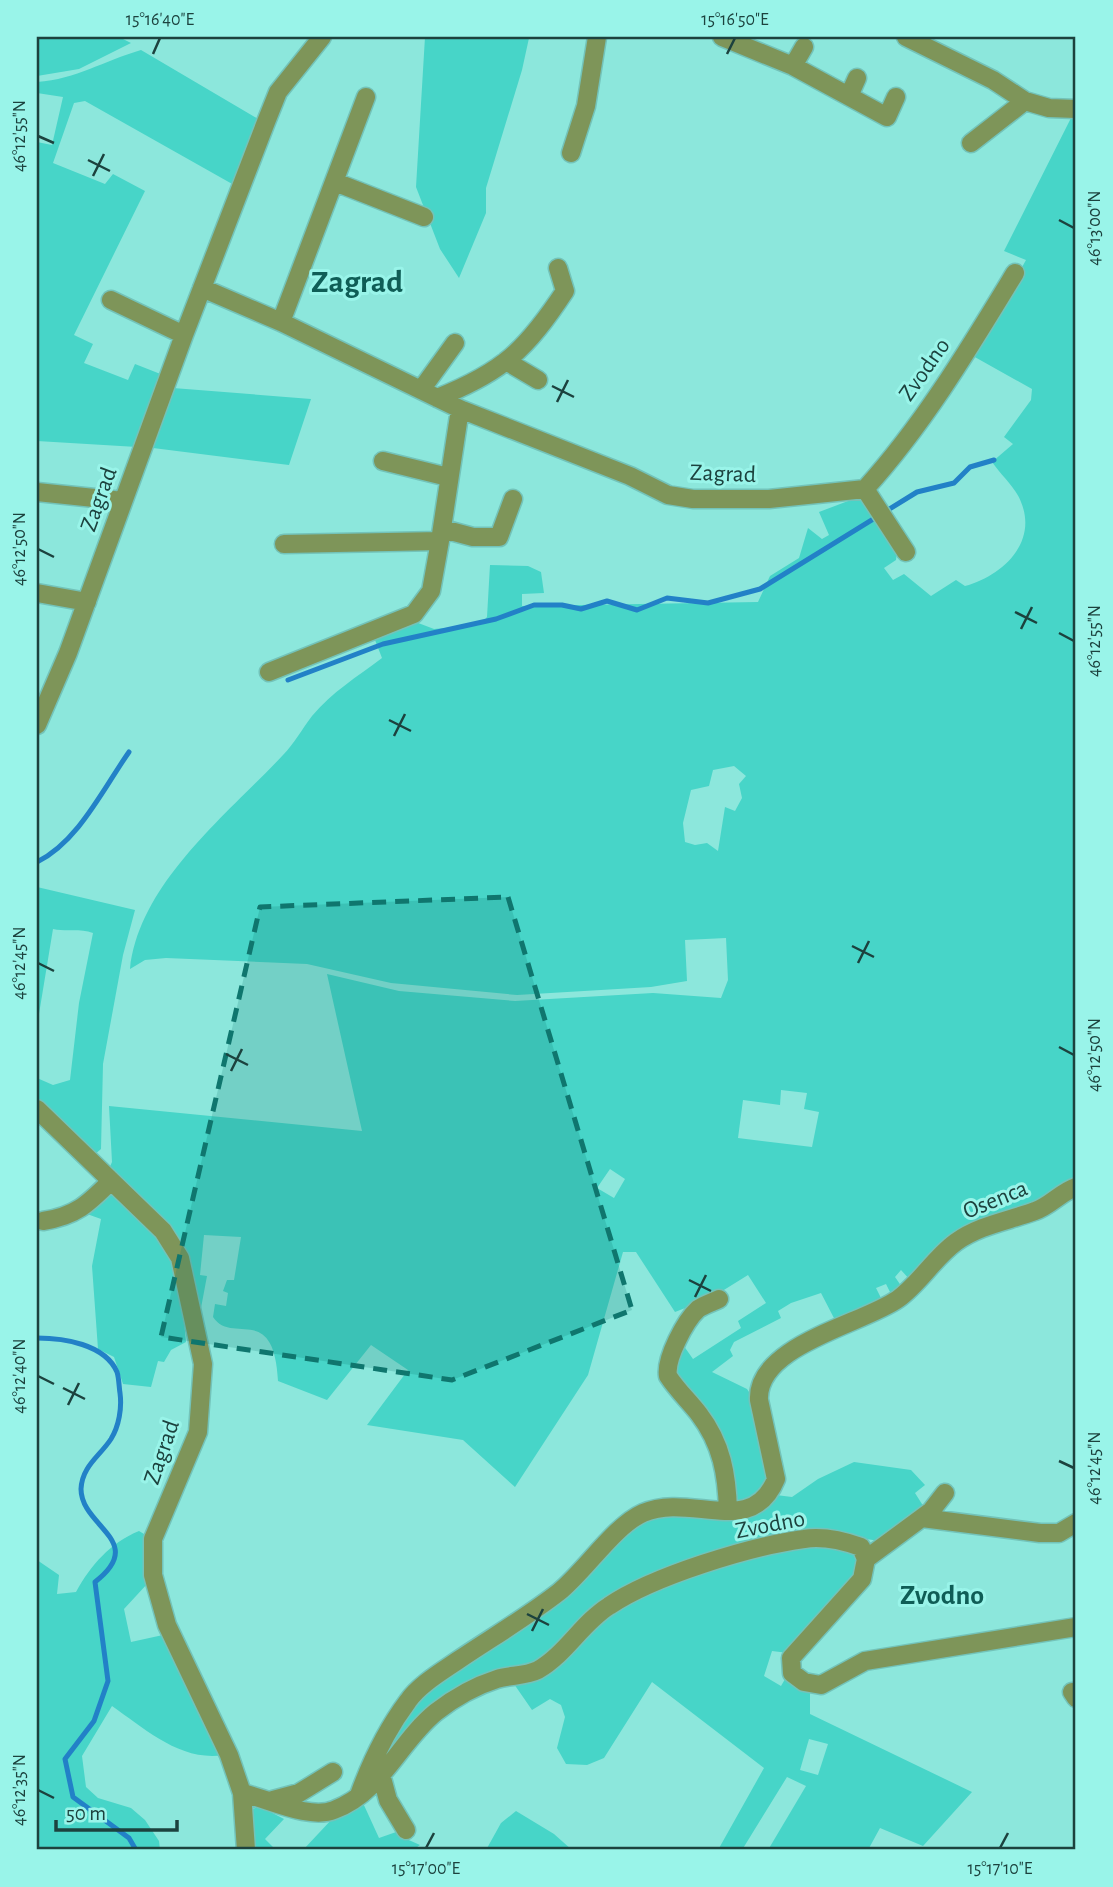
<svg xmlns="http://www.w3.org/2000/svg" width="1113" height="1887" font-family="'Alegreya Sans',sans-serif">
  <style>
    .green { fill: #47d5c8; fill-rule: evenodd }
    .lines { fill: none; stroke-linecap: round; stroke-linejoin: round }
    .stream { stroke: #2281c7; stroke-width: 5 }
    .minor-casing { stroke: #73c3b9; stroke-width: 21 }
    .minor { stroke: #7e9559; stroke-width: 18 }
    .marked { fill: #0f766e; fill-opacity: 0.2; stroke: #0f766e; stroke-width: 5; stroke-dasharray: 14 9; stroke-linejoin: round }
    .ticks { fill: none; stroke: #1c423e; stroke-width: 2.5 }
    .labels { text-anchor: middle; stroke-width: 6; stroke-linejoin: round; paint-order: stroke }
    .street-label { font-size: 24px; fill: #1c423e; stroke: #99f4e9 }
    .quarter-label { font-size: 28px; font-weight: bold; fill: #0f5d56; stroke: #99f4e9 }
    .district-label { font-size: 32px; font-weight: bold; fill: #0f5d56; stroke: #99f4e9 }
    .neatline { fill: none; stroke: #1c423e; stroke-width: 2.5 }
    .ticks-label { font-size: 18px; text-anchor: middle; fill: #1c423e }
  </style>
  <rect width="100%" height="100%" fill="#8ce7dc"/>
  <path class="green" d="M37,37h82l12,6 -52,26 -42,7z
    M425,37l104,1 -7,32 -36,118v25l-27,65 -19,-29 -24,-62z
    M141,50l119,70 -26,65 -149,-84 -11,2 -21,60 52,21 8,-10 32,17 -71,144 19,9 -9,19 44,17 7,-16 28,11 -26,72 -100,-6v-299l15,3 11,-48 -26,-4v-11c40,-3 66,-21 104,-32z
    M1072,116h4v1068l-55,26 -110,71 -10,-11 -6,7 9,13 -11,8 -7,-14 -10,4 8,16 -48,18 -15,-29 -30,10 -13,8 3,7 -47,24 -4,8 3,6 -21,16 35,17 6,9 16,89 -34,22 -3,-23 -57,-107 6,-37 12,17 48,-31 -3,-7 28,-18 -18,-28 -37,23 -36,14 -39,-60h-13l-35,123 -73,112 -52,-47 -96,-15 41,-55 -37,-25 -44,55 -49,-19c-4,-80 -46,-35 -65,-64l2,-13 11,2 2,-13 -5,-2 4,-11h7l7,-43 -37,-2 -4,40 7,1 -6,32 -4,-2 -4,-20 -85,-115 4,-9 -3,-56 253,25 -35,-157 72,17 116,10 138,-8 68,5 7,-18 -2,-42 -41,2 2,41 -36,6 -134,8 -126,-12 -84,-19 -141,-6 -21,2 -15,9c9,-86 98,-155 153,-214 11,-11 19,-26 29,-39 20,-24 45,-39 70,-58l-7,-18 38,-19 21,8 46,-4 7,-8 3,-52 38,1 13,6 3,21 -22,1v12l236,-4 12,-26 29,-18 9,-30 14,11 7,-4 -10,-23 37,-14h5l36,53 -1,9 -12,8 9,12 11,-6 27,22 25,-16 9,6c37,-10 73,-43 56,-84 -5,-14 -20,-27 -29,-40l21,-18 -9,-7 27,-37 1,-11 -59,-33 53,-96 -22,-9zM734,766l12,10 -7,8 3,14 -7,13 -10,-4 -7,44 -11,-8 -12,2 -10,-3 -2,-19 8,-33 18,-4 4,-16zM781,1090l26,3 -3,16 15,3 -7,35 -74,-9 5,-38 37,5zM610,1169l15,10 -11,19 -17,-10z
    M173,388l138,11 -22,66 -136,-17z
    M37,887l98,23 -12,45 -20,109 -2,85 -7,6 -57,-55v-22l16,7 17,-5 9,-77 14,-70c-13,-5 -26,-1 -40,-4l-16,97z
    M113,1193c61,58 66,65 73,149l-15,8 -7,12 -6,-1 -7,26 -28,-3 -9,-27 -16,-8 -6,-83 9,-47 -14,-5 14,-15z
    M854,1462l57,8 14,15 -10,8 12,19 -41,30 -53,-8 -151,33 -143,97 -56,17 -110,98 39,-76 174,-125 25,-34 34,-26 131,-23 16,2 26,-18z
    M139,1531l10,6 -1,46 -24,26 7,33 32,-7 61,120c-43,7 -79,-26 -112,-49l-30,50 4,31 12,11 33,10 14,12 14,21 1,9h-123v-290l22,15 -2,19 19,-2c15,-27 34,-49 63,-61z
    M823,1543l38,12v13l-73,85 -16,-2 -8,25 17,10 7,-12 22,17v23l162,78 -49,54 -43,-18 -12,22h-100l38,-64 -19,-9 -45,73h-24l46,-82 -112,-86 -48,76 -17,7 -21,-1 -9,-16 8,-31 -4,-12 -11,-6 -18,11 -18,-26 124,-87 89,-34zM809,1739l19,5 -10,31 -18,-5z
    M363,1803l16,35 20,-7 3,6 18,8 -7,5h-110l30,-32z
    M259,1806l25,13 -19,20 11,11h-25v-40z
    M516,1811l38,23 18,16h-86l15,-27z"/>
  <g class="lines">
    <path class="stream" d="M288,680l95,-36 113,-25 38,-14h28l19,4 26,-8 30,9 30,-12 41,5 52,-14 157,-97 37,-9 16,-16 24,-7
      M37,862c41,-20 66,-73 92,-110
      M37,1338c26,0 68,6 80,34 2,6 2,15 3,21 2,15 -1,33 -9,46 -11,17 -29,27 -30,50 0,38 67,52 14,93l13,99 -14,40 -29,38 8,38 56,41 7,12"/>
    <g class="minor-casing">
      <path id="minor" d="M722,37l71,29 94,51 9,-20
        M906,37l87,43 32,21 24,7 27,1
        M793,66l11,-19
        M849,96l8,-18
        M971,143l54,-42
        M571,153l15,-47 11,-69
        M335,182l89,35
        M202,288l79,34 179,87 170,67 38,19 25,4h76l96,-10c59,-65 105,-142 150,-216
        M111,300l73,35
        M281,322l85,-225
        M506,361l32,19
        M421,390l34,-47
        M437,398c66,-26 89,-48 128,-107l-7,-23
        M383,461l65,16
        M865,489l41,63
        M37,492l86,9
        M443,529l30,8h26l14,-38
        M284,544l156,-3 20,-132
        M37,593l50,9
        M269,672l145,-58 17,-23 9,-50
        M37,725l31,-72 116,-318 82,-213 12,-30 44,-55
        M37,1109l126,122 17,27 23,106 -5,68 -45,107v36l14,50 62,130 13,38 4,57
        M43,1221c33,-5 45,-17 68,-40
        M719,1299c-6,3 -15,6 -21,10 -13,12 -33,50 -30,67 9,14 21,25 31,38 23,30 28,61 29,97
        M922,1518l118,15h19l17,-10
        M866,1559l65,-48 14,-18
        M1072,1692l4,6
        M382,1778l6,22 18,30
        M242,1793c27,6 67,27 92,17 48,-18 65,-68 102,-98 18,-14 39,-26 61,-33 13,-4 29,-3 41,-9 28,-16 44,-47 71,-64 44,-30 142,-60 195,-67 19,-3 40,2 57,8l5,12 -4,20 -71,79 1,15 12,9 17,3 44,-24 211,-34
        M359,1795c12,-33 28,-66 49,-94 11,-16 33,-29 49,-40 34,-23 70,-44 102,-69 27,-22 55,-66 84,-79 48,-21 109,26 133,-34l-17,-79c-3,-55 104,-76 139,-101 22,-16 36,-41 58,-57 24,-17 52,-21 79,-31 15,-5 26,-19 41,-24
        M273,1800l26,-7 34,-21"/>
    </g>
    <use href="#minor" class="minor"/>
  </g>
  <path class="marked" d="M508,897l124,413 -180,70 -291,-43 99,-430z"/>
  <path class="ticks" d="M153,54l7,-16M727,54l8,-16M38,136l16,7M88,160l22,11M93,176l11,-22M1059,220l15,8M552,386l22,11M557,402l11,-22M38,549l16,8M1015,612l22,11M1021,629l11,-22M1059,633l15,8M389,720l22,11M394,736l11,-22M852,946l22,11M38,963l16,8M858,963l11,-22M1059,1047l15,8M226,1054l22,11M231,1071l11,-22M689,1280l22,11M695,1297l11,-22M38,1376l16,8M63,1388l22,11M68,1405l11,-22M1059,1461l15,7M527,1614l22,11M532,1631l11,-22M38,1790l16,8M426,1848l8,-15M1000,1848l8,-15"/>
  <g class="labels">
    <g class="street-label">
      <text transform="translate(924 369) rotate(-55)" y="8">Zvodno</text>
      <text transform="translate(723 473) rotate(2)" y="8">Zagrad</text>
      <text transform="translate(98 499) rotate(-70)" y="8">Zagrad</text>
      <text transform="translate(995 1199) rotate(-22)" y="8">Osenca</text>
      <text transform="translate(161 1452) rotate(-71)" y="8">Zagrad</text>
      <text transform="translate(770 1524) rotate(-11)" y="8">Zvodno</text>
    </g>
    <g class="quarter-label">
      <text x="942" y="1604">Zvodno</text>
    </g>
    <g class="district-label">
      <text x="357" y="292">Zagrad</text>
    </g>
  </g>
  <rect width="1113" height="1887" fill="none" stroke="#99f4e9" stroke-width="77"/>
  <path d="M56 1820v10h121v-10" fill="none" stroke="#1c423e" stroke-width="3.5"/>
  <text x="66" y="1820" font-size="21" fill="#1c423e" stroke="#99f4e9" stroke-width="5" paint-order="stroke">50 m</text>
  <rect x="38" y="38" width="1036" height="1810" class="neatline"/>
  <g class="ticks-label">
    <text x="160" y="25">15°16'40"E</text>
    <text x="735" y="25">15°16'50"E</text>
    <text transform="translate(19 136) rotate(-90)" y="6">46°12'55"N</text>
    <text transform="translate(1094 228) rotate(-90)" y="6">46°13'00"N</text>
    <text transform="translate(19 549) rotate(-90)" y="6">46°12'50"N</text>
    <text transform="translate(1094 641) rotate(-90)" y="6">46°12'55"N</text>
    <text transform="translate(19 963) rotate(-90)" y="6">46°12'45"N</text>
    <text transform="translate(1094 1055) rotate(-90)" y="6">46°12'50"N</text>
    <text transform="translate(19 1376) rotate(-90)" y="6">46°12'40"N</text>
    <text transform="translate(1094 1468) rotate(-90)" y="6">46°12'45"N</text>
    <text transform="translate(19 1790) rotate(-90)" y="6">46°12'35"N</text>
    <text x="426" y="1874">15°17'00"E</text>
    <text x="1000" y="1874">15°17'10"E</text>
  </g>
</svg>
